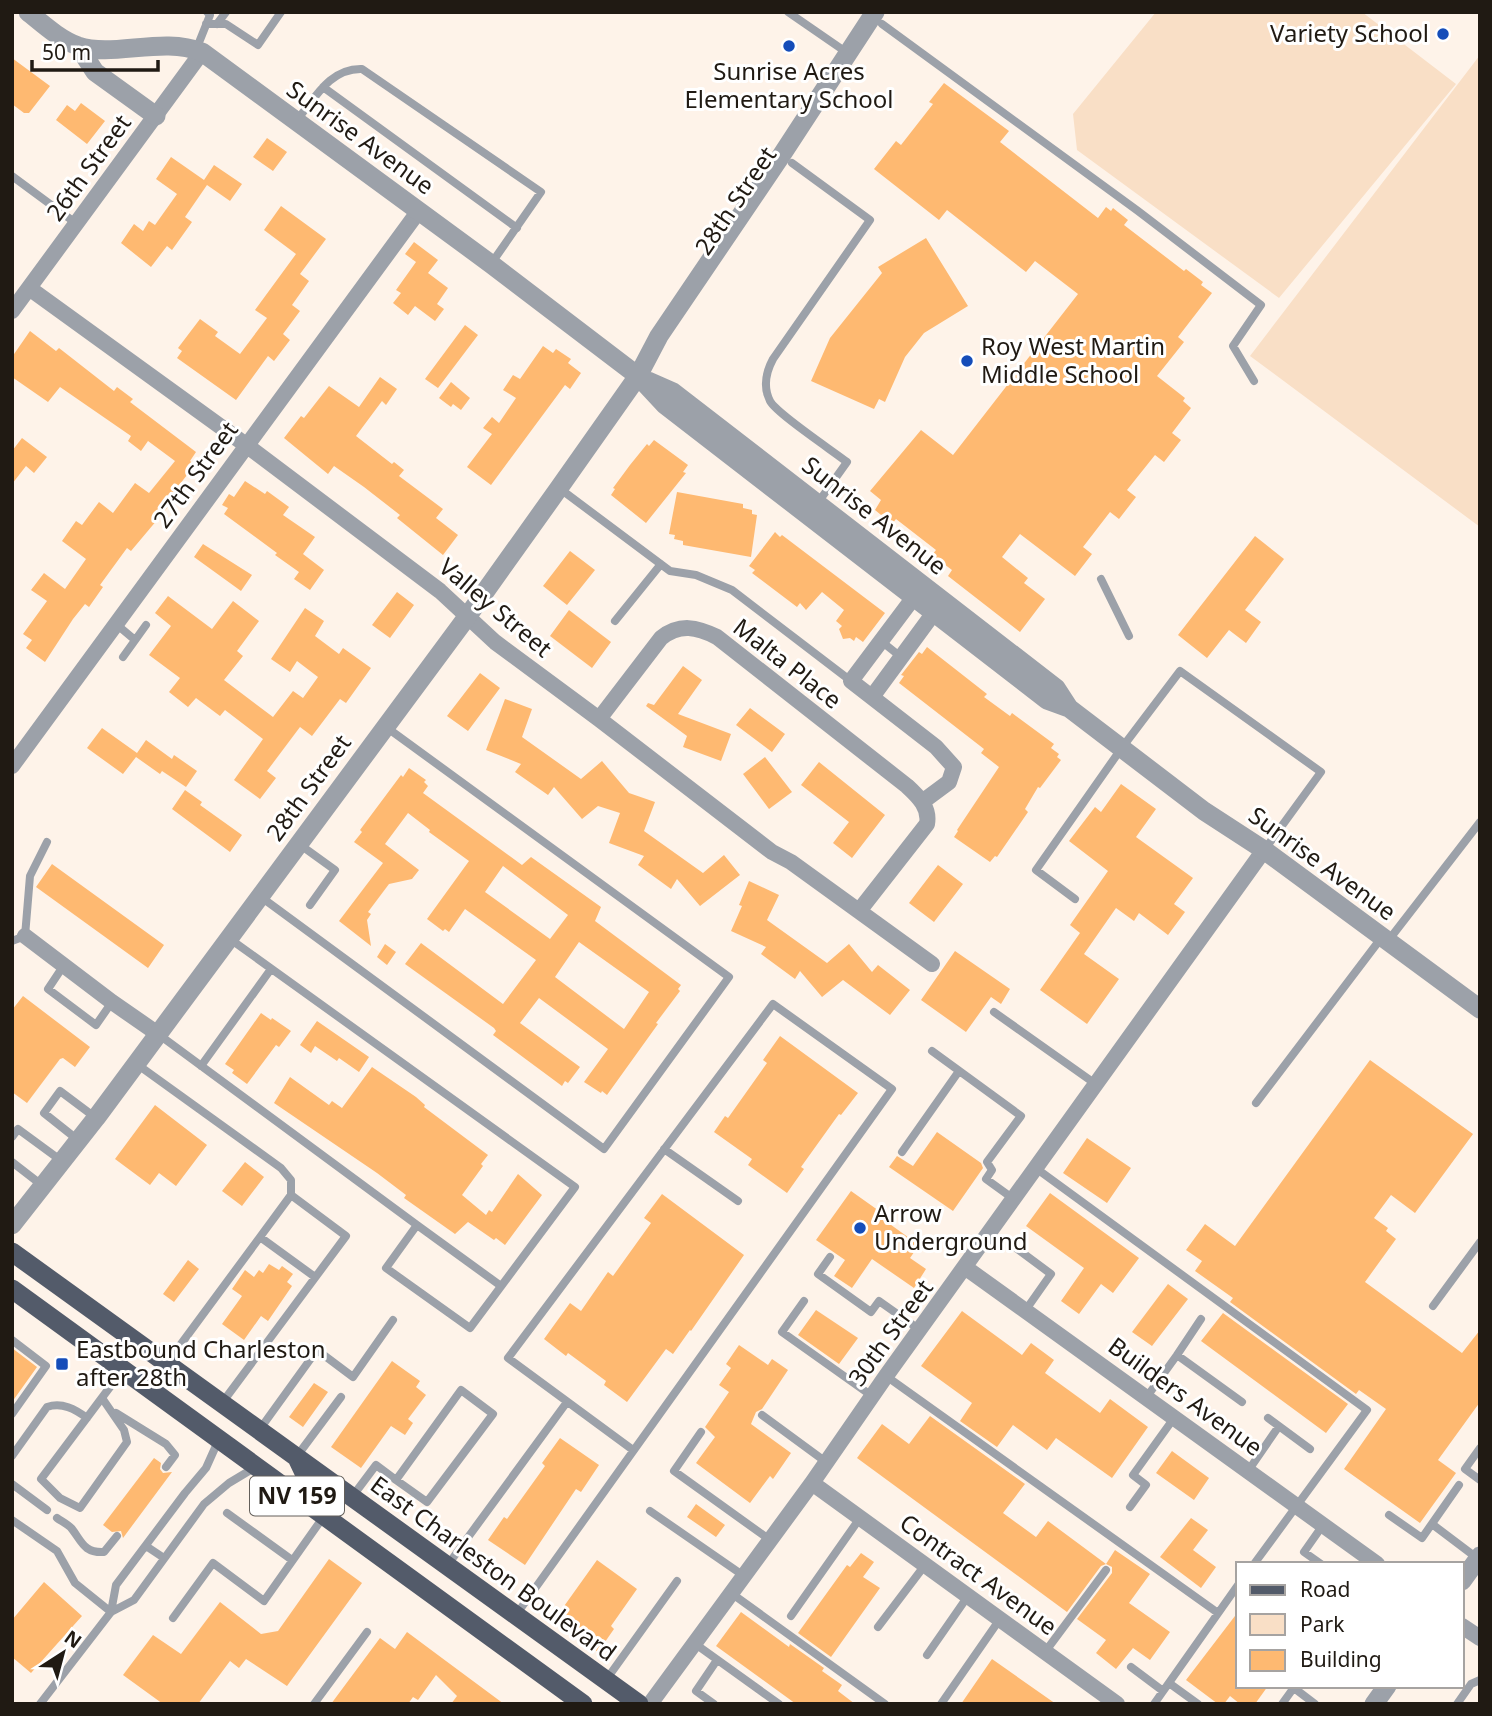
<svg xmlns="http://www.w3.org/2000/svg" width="1492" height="1716" font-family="'Noto Sans',sans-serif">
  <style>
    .green { fill: #f9dfc6 }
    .building { fill: #feb971; fill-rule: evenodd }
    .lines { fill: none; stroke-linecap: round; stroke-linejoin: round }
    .service { stroke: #9ca1a9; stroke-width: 8 }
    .minor { stroke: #9ca1a9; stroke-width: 16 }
    .tertiary { stroke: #9ca1a9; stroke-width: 19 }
    .primary { stroke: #535b6a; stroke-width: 19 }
    .poi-dot { fill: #154db9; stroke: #fff; stroke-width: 2.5 }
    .labels { text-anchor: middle; stroke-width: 6; stroke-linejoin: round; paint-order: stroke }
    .shield { fill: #fff; stroke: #635f5a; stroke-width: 2 }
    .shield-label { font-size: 23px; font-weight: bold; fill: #201a13 }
    .poi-label { font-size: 24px; fill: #201a13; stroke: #fff; text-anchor: start }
    .street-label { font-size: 24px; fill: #201a13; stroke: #fff }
  </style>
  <rect width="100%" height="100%" fill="#fef3e9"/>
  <path class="green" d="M1156,12h206l94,72 -177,214 -202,-148 -4,-36z
    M1480,55v472l-230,-171z"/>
  <path class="building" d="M12,58l38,28 -21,27h-5l-12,-9z
    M944,83l65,48 -9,11 98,76 8,-11 5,4 2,-3 15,12 -4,5 60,46 2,-2 17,13 -2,3 11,8 -34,44 6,5 -27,34 28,22 -2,3 8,7 -19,25 9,7 -17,22 -9,-7 -28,35 9,7 -17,22 -9,-7 -27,35 9,7 -17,22 -55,-42 -18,23 26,21 -4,5 21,16 -25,33 -72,-56 4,-6 -20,-15 4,-5 -40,-31 -4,5 -17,-14 6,-10 -11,-9 51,-61 32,25 125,-161 -43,-33 -9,11 -79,-62 -8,10 -65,-51 22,-28 5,4 32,-41 -4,-2z
    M81,103l24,18 -18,23 -31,-24 11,-15 8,6z
    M267,138l20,14 -14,19 -20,-14z
    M171,157l33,23 10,-15 28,19 -12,17 -23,-16 -22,32 7,5 -20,28 -5,-4 -16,21 -30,-24 13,-19 9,7 6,-10 6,4 22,-31 -21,-15z
    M281,206l45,33 -26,35 9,7 -17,24 8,6 -17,23 7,6 -16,21 -6,-5 -32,44 -59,-42 5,-7 -4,-3 22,-29 18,13 -3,4 25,18 27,-36 -12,-8 41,-56 -32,-24z
    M926,238l42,68 -44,27 -19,24 -20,45 -6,-3 -5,10 -63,-28 19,-43 52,-65 -4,-6z
    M414,242l24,18 -10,13 20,15 -11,16 7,5 -9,12 -20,-15 -7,9 -15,-12 8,-10 -5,-3 20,-28 -11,-8z
    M465,325l13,10 -40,53 -13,-9z
    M30,331l26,20 3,-3 55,43 3,-4 16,12 -3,3 66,50 -6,9 5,4 -31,39 4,3 -37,44 -4,-3 -27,37 3,2 -14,20 -4,-3 -12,15 -28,43 -19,-14 6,-8 -9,-6 24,-33 -16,-11 13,-17 21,16 21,-30 -24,-18 14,-20 6,4 17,-23 14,11 22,-30 14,10 26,-32 -27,-20 -7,10 -13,-10 3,-5 -71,-49 -12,15 -36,-25v-20z
    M543,346l10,7 3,-4 15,10 -3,4 13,10 -11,16 -5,-4 -74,100 -24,-18 25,-33 -9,-6 9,-11 7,6 17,-25 -13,-8 10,-15 7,4z
    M380,377l17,12 -11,16 -4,-4 -26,35 36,28 2,-2 10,8 -5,6 44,33 -7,9 22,17 -15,20 -46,-37 3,-3 -36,-28 -30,-21 -6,8 -44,-36 17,-22 3,2 25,-32 30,21z
    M451,382l19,16 -9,12 -8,-6 -2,3 -12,-9z
    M22,438l25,19 -13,16 -8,-7 -14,18v-33z
    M654,440l34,25 -5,7 3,1 -40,50 -35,-28 4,-6 -2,-1 17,-23 17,-21 2,2z
    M245,481l20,13 2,-3 22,16 -6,8 32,22 -12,17 21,16 -14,20 -16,-11 5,-7 -24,-17 2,-2 -53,-39 4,-6 -6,-3 7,-11 5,3z
    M677,492l66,12v4l9,2v4l5,1 -6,42 -68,-12v-4l-9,-2 1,-4 -6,-1z
    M775,532l5,5 2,-2 103,78 -22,29 -7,-5 -2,4 -4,-3 -7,1 -4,-10 3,-3 -6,-5 8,-11 -22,-18 -16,18 -6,-7 -3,4 -45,-34 3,-3 -6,-4z
    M1255,536l29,23 -39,51 16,12 -15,21 -17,-13 -22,28 -29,-23z
    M203,544l49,31 -11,16 -47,-34z
    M570,551l25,19 -28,35 -24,-19z
    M397,592l17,13 -24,33 -18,-13z
    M168,596l44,33 21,-28 26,20 -22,30 6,5 -19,24 49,37 20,-26 10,7 15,-21 -21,-16 -7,11 -19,-13 34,-51 19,13 -9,15 24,18 4,-6 28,20 -25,35 -6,-4 -28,37 -12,-9 -33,44 9,7 -16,21 -26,-19 29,-41 -38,-29 -5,6 -24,-18 -8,9 -19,-15 11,-14 -31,-23 22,-29 -16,-13z
    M569,610l42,32 -19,26 -42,-32z
    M927,647l60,47 -3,3 26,19 2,-3 42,31 -3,4 8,6 -2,3 4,3 -21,28 -2,-1 -13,22 3,3 -31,45 -2,-1 -5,6 -36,-25 4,-6 -1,-1 42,-63 -18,-14 3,-4 -85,-66 5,-7 -3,-1 18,-23 3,2z
    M683,666l19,14 -24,34 53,20 -10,27 -38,-14 4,-11 -41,-30 2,-3 6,2z
    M480,673l20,15 -32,43 -21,-15z
    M505,699l27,10 -10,28 59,42 21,-18 27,32 26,9 -11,29 59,42 21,-18 16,20 -40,31 -23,-27 -6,10 -33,-24 6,-9 -35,-13 11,-30 -22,-7 -16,13 -28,-32 -6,8 -33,-23 6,-8 -35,-14z
    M750,708l35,26 -13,18 -36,-27z
    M102,728l35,25 9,-13 26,19 2,-4 23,16 -11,16 -24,-16 -2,3 -24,-17 -13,17 -36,-26z
    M765,757l27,35 -23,17 -26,-35z
    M819,762l66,53 -33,43 -19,-15 16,-21 -48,-37z
    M409,768l17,12 -2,2 4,4 -5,7 99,72 9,-8 70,50 -6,14 86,64 -3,4 2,2 -24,32 2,1 -51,71 -5,-4 -1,2 -17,-11 24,-33 -69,-51 -19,25 60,44 -12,16 -3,-2 -3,5 -69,-51 3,-4 -2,-3 -89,-64 16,-21 82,61 33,-44 -71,-51 -16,23 -4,-3 -2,2 -16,-12 42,-58 -40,-29 1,-2 -22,-17 -23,31 34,26 -7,9 -23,5 -21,28 3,2 -4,6 4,26 -32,-25 44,-58 -29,-21 8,-10 -2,-2 41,-55 2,2zM503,866l65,49 -18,24 -65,-47zM579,942l70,50 -25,37 -69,-52z
    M1121,784l35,25 -20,28 57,41 -19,26 11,8 -17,23 -29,-22 -5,8 -18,-13 -32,46 35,25 -32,45 -47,-34 40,-57 -10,-8 38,-54 -39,-30 26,-34 6,5z
    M185,790l17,12 -2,3 42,30 -12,17 -58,-43z
    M52,864l112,81 -16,23 -112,-81z
    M938,865l25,19 -29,38 -25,-19z
    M749,881l30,14 -12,25 60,43 22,-19 23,28 6,-7 32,25 -20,25 -47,-35 -21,17 -22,-26 -5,8 -34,-25 5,-7 -35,-16 11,-25 -3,-1z
    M385,944l11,8 -9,13 -10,-8z
    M955,951l55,38 -9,15 -10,-7 -25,35 -45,-32z
    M23,996l67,51 -15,20 -12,-9 -3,1 -33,44 -15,-11v-82z
    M261,1013l10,7 1,-2 19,13 -12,16 -3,-2 -29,39 -15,-11 2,-3 -9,-6z
    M317,1021l52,36 -10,15 -20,-14 -2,3 -22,-15 -4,7 -11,-8z
    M780,1036l78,57 -17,22 -2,-1 -38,53 3,2 -17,24 -39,-28 4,-6 -38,-27 11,-16 3,2 39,-55 -4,-3z
    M1370,1060l103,74 -58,79 -24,-18 -17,23 14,10 -2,3 10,8 -31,43 97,71 18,-23v72l-42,58 18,13 -36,50 -76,-54 42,-60 -27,-19 -3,4 -126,-92 3,-4 -38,-27 7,-10 -16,-11 19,-26 30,22z
    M372,1067l44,30 9,8 -1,2 64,48 -7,9 2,2 -21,29 24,20 3,-5 3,2 26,-38 24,21 -37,50 -9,-7 -2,2 -26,-18 -13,12 -51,-36 2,-3 -29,-22 -103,-70 16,-26 39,28 3,-4 10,7z
    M155,1105l52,40 -31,41 -17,-13 -9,12 -35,-26z
    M937,1132l44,31 2,5 -30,43 -64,-44 8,-11 16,10z
    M1087,1138l44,30 -24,35 -44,-30z
    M245,1162l19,15 -22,29 -20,-15z
    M851,1191l31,22 -2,4 39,28 -9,13 16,11 -12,19 -42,-29 -20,29 -18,-12 11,-16 -29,-20z
    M1050,1193l89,65 -26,35 -12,-9 -22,30 -18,-13 23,-33 -58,-42z
    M662,1194l82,61 -53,76 -1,-1 -17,24 -7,-5 -39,53 -23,-17 2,-4 -38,-28 -2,3 -22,-17 26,-36 11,8 27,-39 5,4 38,-53 -7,-5z
    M188,1260l11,9 -25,33 -11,-8z
    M269,1264l10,6 3,-4 11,8 -6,8 5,4 -24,35 -7,-5 -17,24 -22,-16 20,-28 -10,-7 13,-19 9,7 5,-7 4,3z
    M1168,1284l20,15 -36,47 -20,-14z
    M816,1310l42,28 -19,26 -41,-29z
    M962,1311l60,44 9,-12 23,17 -9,13 55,40 10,-14 38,28 -36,51 -56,-40 -9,12 -34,-25 -16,22 -37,-26 12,-18 -51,-37z
    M1223,1313l125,91 -22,29 -125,-92z
    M739,1345l29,20 4,-6 16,11 -26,39 -6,3 -5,12 40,29 -18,26 -3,-3 -20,27 -54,-40 19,-26 -10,-10 24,-35 -10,-7 12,-17 -5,-4z
    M12,1348l25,19 -25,35z
    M392,1361l28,20 -4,6 10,8 -18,24 5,4 -8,12 -14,-9 -30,42 -30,-21z
    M314,1383l14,9 -25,35 -14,-10z
    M930,1416l95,68 -22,29 33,24 12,-16 58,43 -5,2 -34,46 -210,-154 25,-34 27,20z
    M560,1438l39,27 -18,27 -5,-3 -51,76 -37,-25 16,-23 3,2 38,-53 -3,-3z
    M1172,1451l37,27 -15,22 -38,-27z
    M154,1458l7,5 -1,6 3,4 9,-1 -49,66 -2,-7 -9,1 -9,-7z
    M696,1504l29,21 -9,12 -29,-20z
    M1191,1518l17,12 -15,20 23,17 -15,21 -41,-31z
    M1115,1550l35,24 -21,29 41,29 -20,28 -17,-12 -17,21 -20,-16 10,-13 -29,-21 35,-46v-6l-6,-3z
    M861,1553l13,9 -11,15 17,11 -49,69 -33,-24 49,-68 3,2z
    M329,1559l33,24 -75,103 -41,-27 -7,9 -9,-7 -32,43h-35l-40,-29 30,-40 28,19 39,-52 41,32 17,-3z
    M597,1560l40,29 -26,37 3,3 -16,23 -36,-27 2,-4 -7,-5z
    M44,1582l38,34 -51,57 -19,-16v-37z
    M741,1612l48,35 1,-3 34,24 -2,3 20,14 -4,6 17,13h-59l-80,-58z
    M1238,1612v74h30l-13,18h-15l-10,-8 -6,8h-6l-32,-24z
    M407,1632l39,29 58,43h-53l6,-8 -21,-21 -18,25 -5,-3 -5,7h-77l49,-66 15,11z
    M992,1659l64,45h-95z"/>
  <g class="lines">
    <path class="service" d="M788,12l58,40
      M206,24h20l32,21 23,-33
      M217,24l9,-12
      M882,24l256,187 123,94 -28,41 21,35
      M196,50l14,-35 -3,-3
      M323,87l194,141
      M297,120c18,-22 33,-52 65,-51l179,123 -50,72
      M792,163l78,57 -97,139c-7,13 -10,28 -3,42 6,12 63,50 77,61l-30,42
      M12,176l65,48
      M559,488l111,83 26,4 36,15 119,91
      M1101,579l28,57
      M615,621l46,-57
      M116,624l19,16
      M881,641l20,16
      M123,657l23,-32
      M299,844l36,26 -25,35
      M261,897l343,252 125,-172 -343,-250
      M1075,899l-39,-29 85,-121 59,-78 141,101 -56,77
      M12,941l13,-5 5,-60 17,-34
      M1388,941l92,-119
      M64,965l-16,24 48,36 16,-23
      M994,1012l103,73
      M158,1034l259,191 -31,43 84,60 105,-141 -345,-248
      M932,1051l89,65 -34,46 5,8 -6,9 29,21
      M138,1065l143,103 10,12v15
      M201,1066l70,-97
      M1256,1103l126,-166
      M12,1137l6,-8 45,33
      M78,1140l-34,-27 16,-22 36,27
      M664,1149l74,52
      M902,1152l57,-81
      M12,1162l31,24
      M1037,1169l330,241 -113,154
      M417,1225l84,61
      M260,1237l55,40
      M1016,1248l35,26 -26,37
      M830,1257l-12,17 53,38 8,-11 41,29
      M804,1301l-22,31 90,64
      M1433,1306l47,-64
      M12,1340l34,26 -34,48
      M1177,1355l24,-36
      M167,1363l124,-168 55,41 -124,167
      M886,1376l332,237
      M102,1398l22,32 3,12 -47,66 -20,-10 -19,-19 81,-108
      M1146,1398l31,-43 65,47
      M116,1413l50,31 9,11 -9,12
      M762,1415l64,47
      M1268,1418l42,31
      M260,1429l57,-79 36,27 40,-57
      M701,1432l-27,39 96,69
      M1480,1448l-15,21 15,11
      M12,1456l35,-49c15,-5 28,2 40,11
      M297,1456l44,-59
      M1248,1471l31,-45
      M12,1484l35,26
      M352,1497l24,-32 20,15 65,-90 32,24 -66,88 -31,-22
      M1130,1507l16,-22 -13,-10 41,-57
      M650,1511l94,65
      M227,1513l65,47
      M1389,1515l33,23 37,-53
      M57,1518c4,3 12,7 15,11 10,13 12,24 32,23l13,-16
      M12,1520l45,31 18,32 36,29
      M1432,1524l45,34
      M146,1546l18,12
      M1321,1564l-17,-12 19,-27
      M447,1566l120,-164
      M731,1593l154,111
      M111,1612l5,-27 69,-92 21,-25 13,-29
      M516,1615l376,-526 -119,-85 -265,354 125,92
      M791,1616l69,-98
      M173,1618l40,-55 51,38 60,-85
      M878,1627l47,-62
      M694,1643l85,61
      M1045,1652l61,-82
      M927,1655l41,-59
      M1131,1667l32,24
      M606,1680l71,-99
      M1169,1683l29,21
      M1294,1688l21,16
      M40,1704l71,-92 23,-12 70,-96 25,-21 25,-15
      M314,1704l53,-72
      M714,1704l-18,-13 21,-31
      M941,1704l59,-85
      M1154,1704l84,-119
      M1282,1704l13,-18
      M1457,1704l14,-20 9,-4"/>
    <path class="minor" d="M29,288l217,157 194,146 55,51 104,77 173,133 19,10 141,102
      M12,311l190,-259
      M920,589l-69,92 85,66 18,20 -5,15 -27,20
      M872,697l69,-94
      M599,719l62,-81c19,-15 36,-11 56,-1l190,149c12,11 23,22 20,38l-68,87
      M12,766l406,-554
      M25,936l87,66 46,32
      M966,1268l411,296
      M812,1483l305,221
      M1462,1626l18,12
      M650,1704l162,-221 74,-107 378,-526"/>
    <path class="tertiary" d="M28,12c15,12 31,27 50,34 36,12 84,-10 124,6l289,212 147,112 27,29 382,295 22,8 135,103 60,39 216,159
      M78,46l17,26 61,44
      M648,381l25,11 383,296 13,20
      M12,1225l84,-107 371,-501 92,-129 79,-112 21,-40 122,-180 94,-144
      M1462,1581l18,-25
      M1374,1704l13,-18"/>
    <path class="primary" d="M12,1252l627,452
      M12,1289l571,415
      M297,1458l26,55"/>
  </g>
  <g class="poi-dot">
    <circle cx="1443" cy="34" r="7"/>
    <circle cx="789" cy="46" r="7"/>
    <circle cx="967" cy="361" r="7"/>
    <circle cx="860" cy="1228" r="7"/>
    <rect x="55" y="1357" width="14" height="14" rx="3.5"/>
  </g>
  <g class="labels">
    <rect class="shield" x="250" y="1476.5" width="94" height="39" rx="5"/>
    <g class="shield-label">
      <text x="297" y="1504">NV 159</text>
    </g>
    <g class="poi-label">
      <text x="1429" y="42" text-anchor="end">Variety School</text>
      <text x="789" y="80" text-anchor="middle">Sunrise Acres<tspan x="789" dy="28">Elementary School</tspan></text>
      <text x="981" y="355">Roy West Martin<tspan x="981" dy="28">Middle School</tspan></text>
      <text x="874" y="1222">Arrow<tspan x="874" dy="28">Underground</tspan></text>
      <text x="76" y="1358">Eastbound Charleston<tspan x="76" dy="28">after 28th</tspan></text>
    </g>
    <g class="street-label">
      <text transform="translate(360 138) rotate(36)" y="8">Sunrise Avenue</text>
      <text transform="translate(89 168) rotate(-54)" y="8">26th Street</text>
      <text transform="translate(736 201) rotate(-56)" y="8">28th Street</text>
      <text transform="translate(196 475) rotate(-54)" y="8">27th Street</text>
      <text transform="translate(874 516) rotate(38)" y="8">Sunrise Avenue</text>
      <text transform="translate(495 608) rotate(40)" y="8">Valley Street</text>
      <text transform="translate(787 664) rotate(38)" y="8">Malta Place</text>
      <text transform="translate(309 788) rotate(-54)" y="8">28th Street</text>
      <text transform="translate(1322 864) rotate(36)" y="8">Sunrise Avenue</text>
      <text transform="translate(891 1333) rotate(-54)" y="8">30th Street</text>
      <text transform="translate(1185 1397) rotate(36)" y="8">Builders Avenue</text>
      <text transform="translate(493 1569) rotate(36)" y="8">East Charleston Boulevard</text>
      <text transform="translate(978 1575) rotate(36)" y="8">Contract Avenue</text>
    </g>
  </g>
  <rect width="1492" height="1716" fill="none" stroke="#201a13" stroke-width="28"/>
  <rect x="1236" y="1562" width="228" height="126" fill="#ffffff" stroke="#a6a3a1" stroke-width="2"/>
  <rect x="1250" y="1585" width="35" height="10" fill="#535b6a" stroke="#a6a3a1" stroke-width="2"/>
  <text x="1300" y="1597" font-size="21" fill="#201a13">Road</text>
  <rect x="1250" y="1614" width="35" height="21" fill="#f9dfc6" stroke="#a6a3a1" stroke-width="2"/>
  <text x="1300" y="1632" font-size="21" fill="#201a13">Park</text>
  <rect x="1250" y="1650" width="35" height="21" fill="#feb971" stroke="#a6a3a1" stroke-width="2"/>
  <text x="1300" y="1667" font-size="21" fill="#201a13">Building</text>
  <g transform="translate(63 1653) rotate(36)" stroke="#ffffff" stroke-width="5" paint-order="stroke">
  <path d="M0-5L12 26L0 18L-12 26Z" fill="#201a13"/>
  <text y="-10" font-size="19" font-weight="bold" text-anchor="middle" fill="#201a13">N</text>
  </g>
  <path d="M32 60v10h126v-10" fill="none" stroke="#201a13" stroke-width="3.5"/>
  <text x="42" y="60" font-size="21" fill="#201a13" stroke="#ffffff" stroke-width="5" paint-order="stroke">50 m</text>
</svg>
